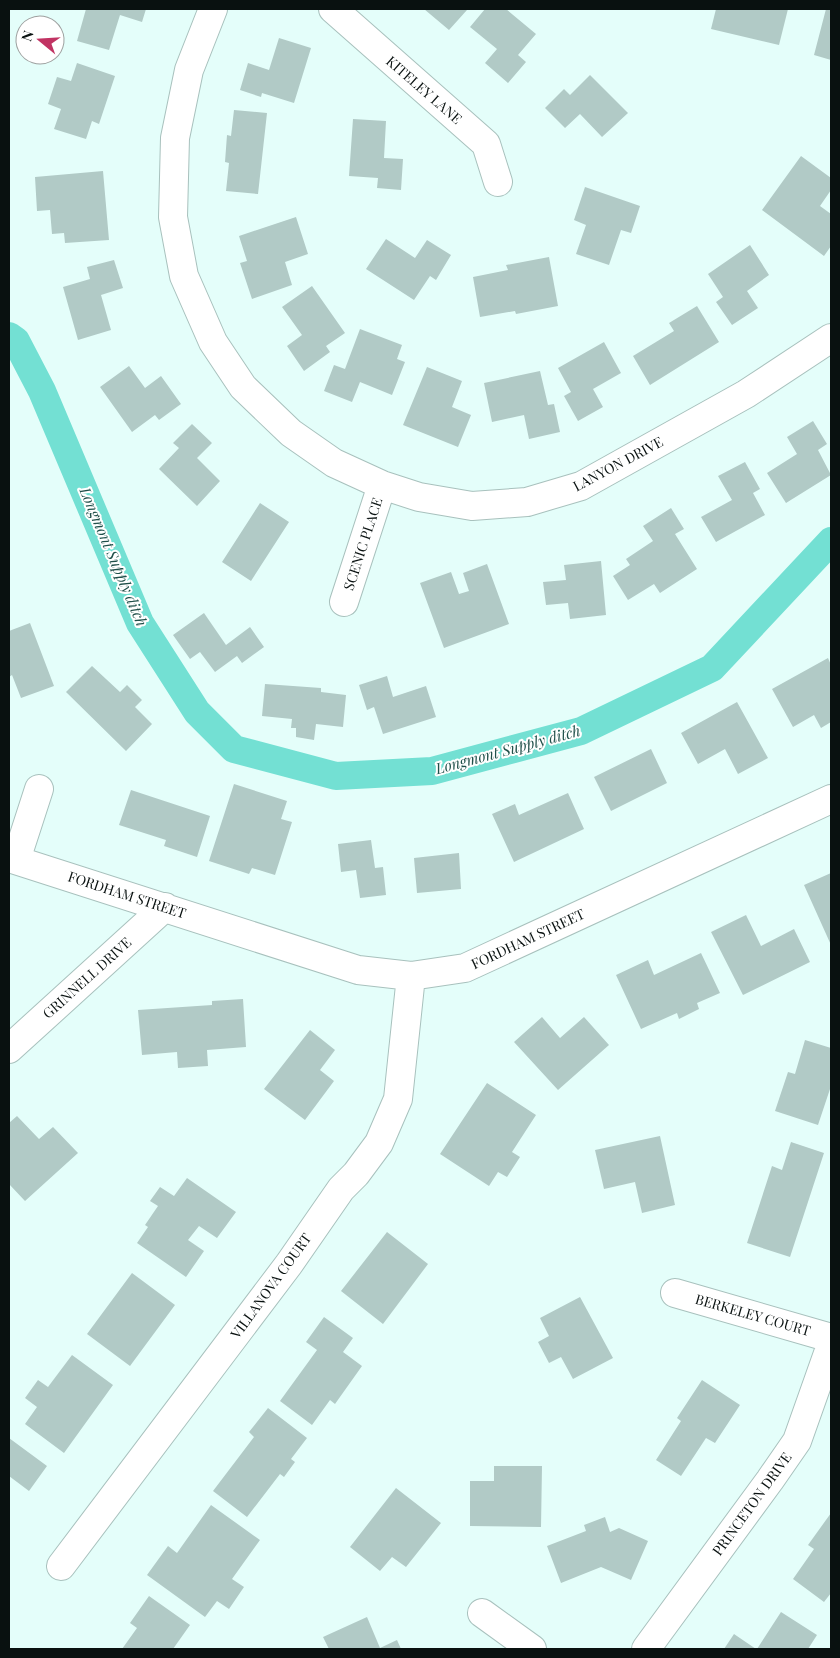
<svg xmlns="http://www.w3.org/2000/svg" width="840" height="1658" font-family="'Playfair Display',serif">
  <style>
    .lines { fill: none; stroke-linecap: round; stroke-linejoin: round }
    .canal { stroke: #73e0d3; stroke-width: 28 }
    .building { fill: #b1cac6 }
    .minor-casing { stroke: #a8c1bd; stroke-width: 30 }
    .minor { stroke: #fff; stroke-width: 28 }
    .labels { text-anchor: middle; stroke-width: 4; stroke-linejoin: round; paint-order: stroke }
    .street-label { font-size: 14px; fill: #091110; stroke: #fff }
    .water-label { font-size: 15px; font-style: italic; fill: #1f4f49; stroke: #fff }
  </style>
  <rect width="100%" height="100%" fill="#e4fefa"/>
  <g class="lines">
    <path class="canal" d="M9,336l7,5 26,50 98,232 57,89 37,37 102,27 96,-5 149,-40 131,-63 119,-127"/>
  </g>
  <path class="building" d="M86,9h60l-4,13 -22,-7 -11,35 -32,-9z
    M424,9h42l1,1 -18,20z
    M485,9h21l30,25 -18,21 8,7 -18,21 -23,-20 12,-14 -27,-22z
    M716,9h72l-9,36 -68,-16z
    M826,9h5v51l-17,-5z
    M279,38l32,10 -17,55 -32,-10 -1,4 -21,-7 8,-27 21,7z
    M77,63l38,13 -16,48 -7,-3 -6,18 -32,-10 7,-20 -13,-5 9,-27 14,4z
    M590,75l38,38 -26,24 -22,-23 -15,14 -20,-20 19,-19 6,6z
    M234,110l33,3 -9,81 -32,-3 3,-28 -4,-1 2,-27 4,1z
    M353,119l33,2 -2,37 19,1 -2,31 -24,-2 1,-10 -29,-2z
    M801,156l30,22v12l-11,16 11,8v32l-7,10 -62,-46z
    M103,171l6,69 -44,3 -1,-10 -12,1 -2,-24 -13,1 -2,-34z
    M585,187l55,19 -9,27 -10,-3 -12,35 -33,-11 10,-29 -12,-5z
    M296,217l12,37 -23,8 7,23 -40,14 -12,-36 7,-2 -8,-25z
    M386,239l29,19 12,-18 24,15 -15,25 -6,-4 -16,24 -48,-31z
    M750,245l19,30 -22,16 11,17 -26,17 -16,-23 7,-5 -15,-23z
    M549,257l9,49 -42,8 -1,-3 -35,6 -7,-40 35,-7 -2,-5z
    M114,260l9,28 -22,7 10,35 -33,10 -15,-53 27,-8 -3,-12z
    M312,286l33,47 -19,13 4,6 -26,19 -17,-25 15,-11 -20,-28z
    M697,306l22,36 -69,43 -17,-29 41,-25 -5,-8z
    M360,329l42,16 -5,14 8,3 -13,33 -32,-13 -8,20 -28,-11 10,-26 11,4z
    M604,342l17,31 -28,16 10,18 -25,14 -14,-25 7,-4 -13,-24z
    M129,366l16,22 16,-12 20,28 -22,16 -4,-5 -23,17 -32,-45z
    M427,367l35,14 -10,26 19,8 -13,32 -55,-22z
    M540,371l8,34 6,-1 6,28 -31,7 -5,-24 -32,7 -8,-39z
    M813,421l14,23 -9,6 13,25 -45,28 -19,-30 30,-19 -10,-17z
    M192,424l20,19 -15,15 23,23 -23,25 -38,-37 20,-21 -6,-5z
    M745,462l15,27 -7,4 12,22 -49,27 -15,-25 31,-17 -14,-24z
    M260,503l29,19 -38,59 -29,-19z
    M671,508l13,21 -9,5 22,35 -37,24 -6,-9 -26,16 -15,-24 17,-11 -4,-6 27,-18 -10,-15z
    M601,561l5,54 -36,4 -2,-16 -22,2 -3,-23 23,-2 -2,-15z
    M487,564l22,60 -65,24 -24,-65 31,-11 8,22 10,-3 -6,-18z
    M204,613l22,32 24,-18 14,20 -22,16 -5,-7 -22,16 -15,-20 -10,7 -17,-24z
    M30,623l24,63 -33,12 -9,-23 -3,2v-46z
    M828,658l3,7v57l-10,6 -7,-13 -21,12 -21,-38z
    M92,666l28,26 7,-7 15,15 -7,7 17,17 -26,27 -60,-59z
    M387,676l6,21 33,-11 10,31 -53,17 -9,-27 -7,3 -8,-25z
    M265,684l56,4v4l25,3 -3,32 -27,-3 -2,16 -18,-3v-9h-5l1,-9 -30,-3z
    M737,702l31,56 -30,16 -13,-25 -27,15 -17,-31z
    M651,749l16,34 -56,28 -17,-34z
    M234,784l53,17 -6,18 11,3 -17,53 -23,-7 -3,6 -40,-13z
    M131,790l79,26 -13,41 -33,-11 2,-6 -47,-15z
    M568,793l16,36 -70,33 -22,-48 23,-10 4,11z
    M371,840l4,28 8,-1 3,28 -26,3 -4,-28 -15,2 -3,-28z
    M459,853l2,36 -44,4 -3,-35z
    M831,873v72l-27,-60z
    M746,915l15,31 33,-17 16,33 -67,33 -32,-63z
    M701,953l19,40 -23,10 2,6 -20,10 -2,-6 -36,16 -25,-54 32,-15 6,15z
    M243,999l3,48 -39,3 1,16 -30,2 -1,-16 -35,3 -4,-45 74,-5v-4z
    M542,1017l18,21 24,-21 25,28 -51,45 -44,-48z
    M310,1030l25,20 -15,20 14,11 -29,39 -41,-31z
    M805,1040l26,8v38l-13,39 -43,-14 13,-39 7,2z
    M487,1083l49,32 -24,37 8,5 -13,20 -9,-5 -9,14 -49,-32z
    M17,1116l22,23 14,-12 25,26 -53,48 -16,-17v-61z
    M660,1136l15,69 -33,8 -7,-31 -31,7 -9,-39z
    M791,1142l33,11 -34,104 -43,-14 25,-77 10,4z
    M187,1178l49,34 -19,26 -18,-12 -11,14 16,11 -18,26 -49,-34 11,-16 -3,-2 13,-19 -8,-5 10,-14 14,9z
    M387,1232l41,32 -45,60 -42,-33z
    M132,1273l43,32 -45,61 -43,-32z
    M580,1297l33,61 -40,21 -12,-22 -12,6 -11,-21 11,-6 -9,-18z
    M324,1317l29,21 -10,14 19,14 -27,38 -5,-4 -18,25 -32,-24 37,-51 -11,-8z
    M72,1355l41,30 -49,68 -39,-29 12,-17 -12,-9 13,-18 10,7z
    M702,1380l38,25 -25,38 -9,-5 -25,38 -25,-16 25,-39 -4,-3z
    M268,1408l39,30 -16,21 4,3 -11,15 -4,-3 -33,43 -34,-26 41,-54 -5,-5z
    M9,1438l38,28 -18,25 -20,-15z
    M494,1466h48l-1,61 -71,-1v-45h24z
    M396,1488l45,35 -35,44 -14,-10 -12,14 -30,-24z
    M211,1505l49,35 -28,39 12,8 -15,22 -12,-8 -12,16 -58,-42 21,-29 9,7z
    M831,1513v80l-7,9 -31,-23 21,-30 -6,-4z
    M605,1517l5,15 9,-4 29,13 -17,39 -30,-13 -40,16 -14,-37 39,-15 -2,-6z
    M149,1596l41,29 -17,24h-51l15,-21 -7,-5z
    M781,1612l36,23 -9,14h-51z
    M367,1617l13,31 17,-8 4,9h-72l-6,-12z
    M734,1634l22,15h-32z"/>
  <g class="lines">
    <g class="minor-casing">
      <path id="minor" d="M213,9l-24,61 -14,68 -2,79 11,59 29,66 30,45 48,46 43,30 48,22 37,12 53,9 55,-4 54,-16 165,-92 85,-56
        M333,9l153,135 12,38
        M344,602l38,-117
        M9,858l349,112 53,6 54,-8 366,-169
        M16,860l23,-71
        M9,1049l156,-142
        M675,1293l156,45
        M61,1566l228,-302 52,-75 15,-15 23,-31 19,-44 13,-123
        M482,1613l50,36
        M646,1649l124,-169 27,-39 34,-96"/>
    </g>
    <use href="#minor" class="minor"/>
  </g>
  <g class="labels">
    <g class="street-label">
      <text transform="translate(424 90) rotate(41)" y="5">KITELEY LANE</text>
      <text transform="translate(618 464) rotate(-28)" y="5">LANYON DRIVE</text>
      <text transform="translate(363 544) rotate(-72)" y="5">SCENIC PLACE</text>
      <text transform="translate(127 895) rotate(18)" y="5">FORDHAM STREET</text>
      <text transform="translate(528 939) rotate(-25)" y="5">FORDHAM STREET</text>
      <text transform="translate(87 978) rotate(-42)" y="5">GRINNELL DRIVE</text>
      <text transform="translate(271 1286) rotate(-54)" y="5">VILLANOVA COURT</text>
      <text transform="translate(753 1315) rotate(16)" y="5">BERKELEY COURT</text>
      <text transform="translate(752 1504) rotate(-54)" y="5">PRINCETON DRIVE</text>
    </g>
    <g class="water-label">
      <text transform="translate(113 557) rotate(67)" y="5">Longmont Supply ditch</text>
      <text transform="translate(508 750) rotate(-15)" y="5">Longmont Supply ditch</text>
    </g>
  </g>
  <rect width="840" height="1658" fill="none" stroke="#091110" stroke-width="20"/>
  <g transform="translate(40 40) rotate(288)"><circle r="24" fill="#ffffff" stroke="#9da09f"/>
  <path d="M0-4L9 19L0 12L-9 19Z" fill="#c13363"/>
  <text y="-8" font-size="14" font-weight="bold" text-anchor="middle" fill="#091110">N</text>
  </g>
</svg>
